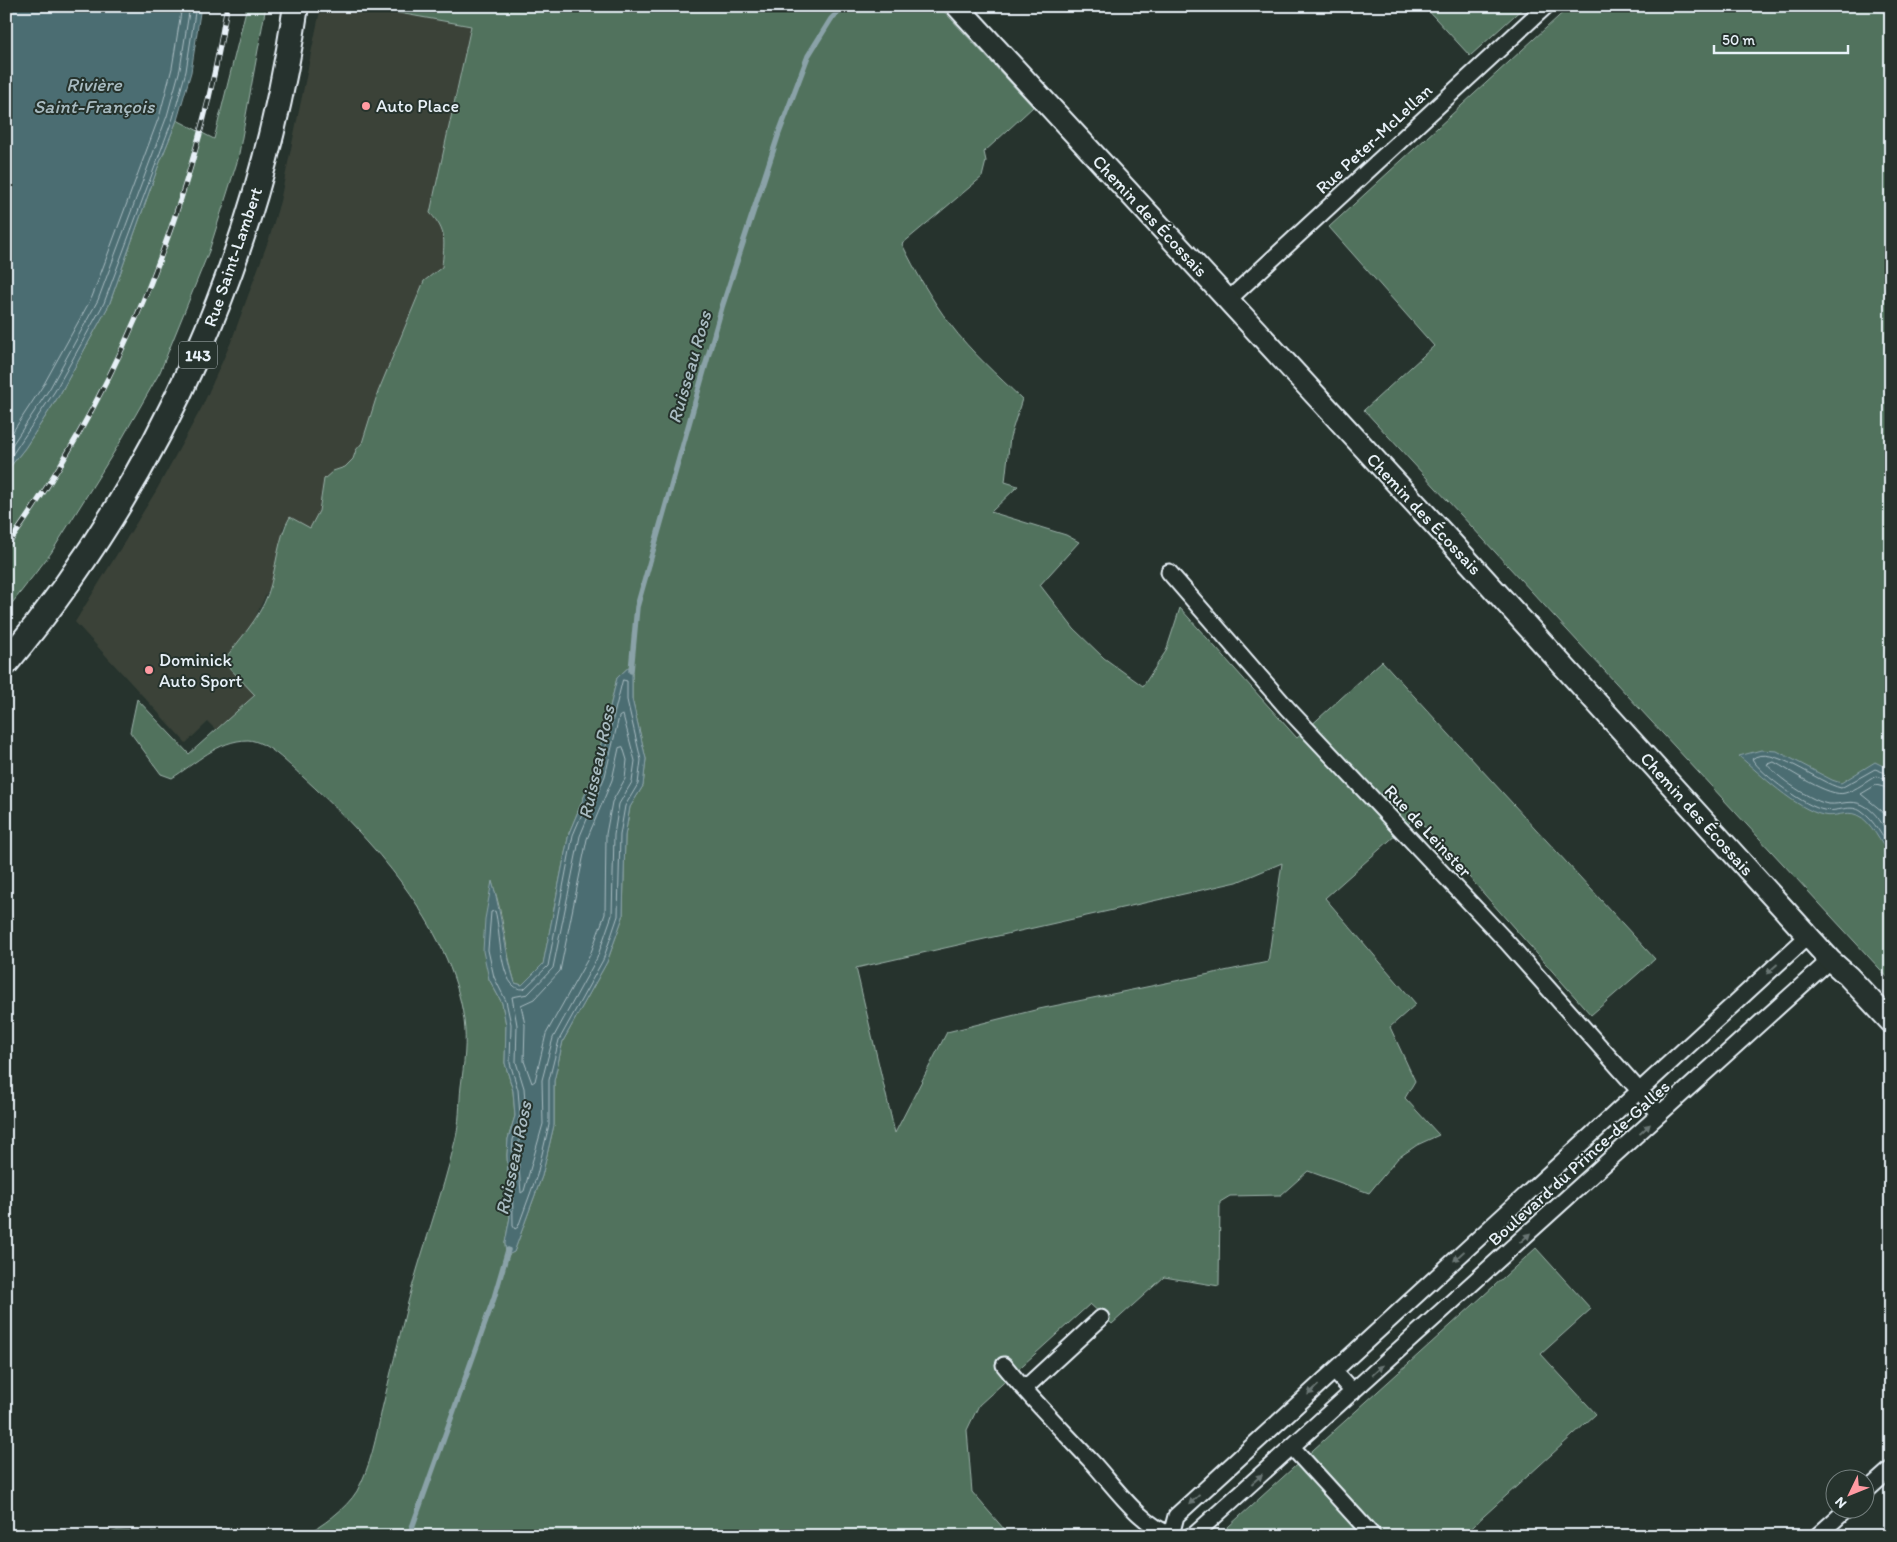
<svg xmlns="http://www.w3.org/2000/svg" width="1897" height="1542" font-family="Itim,sans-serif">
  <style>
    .built { fill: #3a4238 }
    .green { fill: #51725d; stroke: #9cb2aa; fill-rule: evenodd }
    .water { fill: #4b6d72; stroke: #8aa2a8 }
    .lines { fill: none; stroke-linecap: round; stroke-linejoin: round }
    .shore { stroke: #a9bcc2; stroke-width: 1 }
    .stream { stroke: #8aa2a8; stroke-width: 5.5 }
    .minor-casing { stroke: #e8f1f8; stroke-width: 19 }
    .secondary-casing { stroke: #e8f1f8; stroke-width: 25 }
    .primary-casing { stroke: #e8f1f8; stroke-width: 28 }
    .minor { stroke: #26332d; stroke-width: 15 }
    .secondary { stroke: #26332d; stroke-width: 21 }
    .primary { stroke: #26332d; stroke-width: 24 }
    .rail-casing { stroke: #e8f1f8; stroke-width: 5.5 }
    .rail { stroke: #26332d; stroke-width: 4; stroke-dasharray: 11; stroke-linecap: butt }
    .oneway { fill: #6a7674 }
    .poi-dot { fill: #ff9aa2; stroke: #26332d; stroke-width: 2 }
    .labels { text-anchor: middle; stroke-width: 4; stroke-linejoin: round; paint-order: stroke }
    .shield { fill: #26332d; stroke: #aeb8bb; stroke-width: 1 }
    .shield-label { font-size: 16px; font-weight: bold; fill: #e8f1f8 }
    .poi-label { font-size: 18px; fill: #e8f1f8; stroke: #26332d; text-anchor: start }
    .street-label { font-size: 18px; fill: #e8f1f8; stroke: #26332d }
    .water-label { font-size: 19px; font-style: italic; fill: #a9bcc2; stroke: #26332d }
  </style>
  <rect width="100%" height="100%" fill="#26332d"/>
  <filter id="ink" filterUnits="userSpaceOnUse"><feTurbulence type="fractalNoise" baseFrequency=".02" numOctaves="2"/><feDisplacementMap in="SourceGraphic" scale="10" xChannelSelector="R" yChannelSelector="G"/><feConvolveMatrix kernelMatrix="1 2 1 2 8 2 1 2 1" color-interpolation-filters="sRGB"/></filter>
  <g filter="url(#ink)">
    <path class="built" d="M321,6h39l111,20 -41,187 11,12 4,12 -3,30 -18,14 -46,111 -16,51 -6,7 -3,9 -8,8 -12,4 -12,23 -2,17 -9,18 -20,-12 -7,11 -2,20 -9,34 -17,36v77l-39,35 -8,-8 -22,21 -111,-121 81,-131 46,-84 29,-65 39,-106 10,-35z"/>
    <path class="green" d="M247,6h19l-28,153 -29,92 -49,121 -41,72 -68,109 -45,58v-139l19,-24 35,-54 49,-89 49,-138 19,-47 37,19z
      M360,6h579l94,101 -49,45 2,9 -4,16 -80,67c14,28 29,55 48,80 21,28 47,51 72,75l-12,38 -5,45 13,4 -27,26 75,23 13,7 -39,43 34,44 30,29 39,28 23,-35 14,-43 117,130 85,-77 273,298 -64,56 -175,-198 -91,81 91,106 -26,23 25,54 -10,17 34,37 -22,10 -19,13 -29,35 -61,-22 -27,24 -51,1 -10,6 -1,84 -55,-9 -52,47 -22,-20 -111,101 -12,25 5,62 38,44c-19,0 -50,-6 -65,0h-166c-12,-9 -27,-5 -39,0h-437c18,-9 43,-27 54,-45 14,-26 19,-53 25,-82 8,-34 17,-69 25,-103 14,-55 35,-109 48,-165 5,-18 4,-37 6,-55 3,-22 6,-44 3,-66 -13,-95 -94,-182 -162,-244 -14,-12 -35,-35 -54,-36 -30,0 -53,24 -76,38l-11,-4 -31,-42 7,-33 52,55 66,-59 -32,-34c16,-21 36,-42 45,-67 8,-23 10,-58 22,-77l20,11 9,-17 5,-32 9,-8 12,-4 8,-8 3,-9 6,-7 16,-51 46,-111 18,-14c2,-25 6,-35 -12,-54l41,-187zM632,664v35l14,60 -3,27 -13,21 -5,29 -2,81 -16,45 -44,79 -9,40v44l-12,51 -28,76 -8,3 -1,-12 5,-26 -3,-62 1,-16 7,-23 -2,-25 -8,-28 1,-38 -4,-22 -13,-24 3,-97c12,33 13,68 23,101l7,2 21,-20 26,-132 25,-60 23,-95zM1282,863l-14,99 -229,47 -92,23 -52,101 -39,-165 381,-86z
      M1424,6h101l-55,50z
      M1570,6h321v975l-527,-571 70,-64 -105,-119z
      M1536,1248l55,61 -50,45 55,60 -134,122h-244z
      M117,1531l88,5h-106z"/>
    <path class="water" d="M6,6h195l-10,66 -14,48 -19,47 -49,138 -49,89 -35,54 -19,24z
      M632,664v35l14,60 -3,27 -13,21 -5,29 -2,81 -16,45 -44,79 -9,40v44l-12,51 -28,76 -8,4 -1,-13 5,-26 -3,-62 1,-16 7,-23 -2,-25 -8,-28 1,-38 -4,-22 -13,-24 -6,-28 2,-32 7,-38c10,34 12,68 23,102l7,2 21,-21 26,-131 25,-60 23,-95z
      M1761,750l16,1 55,29 9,3 34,-21 12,6 4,5v83c-11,-12 -19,-35 -34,-41 -11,-5 -22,3 -34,0 -27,-6 -63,-41 -84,-59z"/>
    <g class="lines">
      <path class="shore" d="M6,442l38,-58 48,-87 68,-183 12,-46 10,-62
        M6,454l44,-66 48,-88 69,-184 13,-47 10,-63
        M6,464l49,-73 49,-88 69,-185 13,-47 10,-65
        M623,680l4,1v19l14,60 -3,24 -13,22 -5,29 -2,81 -15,44 -44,80 -10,40v45l-12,50 -19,52 -3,2 -2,-3 -1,-72 1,-14 7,-25 -2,-25 -8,-27 1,-39 -5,-23 -12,-24 -6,-27 3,-38 4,-1c6,17 3,81 29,78l24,-23 25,-131 26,-61z
        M623,715l12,46 -3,21 -13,22 -5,31 -2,80 -15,43 -44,80 -11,42 1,44 -19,67 -3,2 -3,-38 1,-14 7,-26 -2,-27 -8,-26 1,-37 -5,-28 16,-3 25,-26 27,-132 25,-60 14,-59z
        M623,747l4,13 -2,19 -13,23 -6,32 -1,80 -15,41 -44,79 -11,47 -3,2 -8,-22 1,-36 -4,-20 13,-6 26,-28 27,-132 25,-59 7,-32z
        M1891,775l-16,-6 -34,19c-23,-5 -70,-45 -89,-29 10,16 54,48 72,51 13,3 27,-7 38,2 13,9 20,25 29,37
        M1891,781l-15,-5c-9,5 -20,14 -31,17 -15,5 -56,-23 -71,-31l-7,2c8,12 47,39 62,40 12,1 22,-5 34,1 13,6 21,22 28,33
        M1891,789l-15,-4 -15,9 21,17 9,13"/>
      <path class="stream" d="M631,671l6,-64 85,-300 57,-174 29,-77 23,-37 13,-13
        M409,1536l85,-238 14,-48"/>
      <g class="minor-casing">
        <path id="minor" d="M1228,300l318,-294
          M1169,572l118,136 219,233 154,173
          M1004,1365c27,34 58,65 88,97 23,25 49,64 82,74
          M1334,1371l19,21
          M1024,1389l77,-71
          M1292,1447l81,89
          M1864,1493l27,-24
          M1171,1535l5,-19 632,-580
          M1190,1536l4,-1 636,-575
          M1817,1536l29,-26"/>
      </g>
      <g class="secondary-casing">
        <path id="secondary" d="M957,6l493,535 380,419 18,16 43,46"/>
      </g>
      <g class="primary-casing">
        <path id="primary" d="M6,663c157,-188 255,-415 290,-657"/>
      </g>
      <use href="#minor" class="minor"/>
      <use href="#secondary" class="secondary"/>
      <use href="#primary" class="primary"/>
      <g class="rail-casing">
        <path id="rail" d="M6,547c115,-158 190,-349 221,-541"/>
      </g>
      <use href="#rail" class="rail"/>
    </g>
    <defs><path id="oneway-solid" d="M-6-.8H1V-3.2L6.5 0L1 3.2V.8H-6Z" transform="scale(1.25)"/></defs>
    <g class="oneway">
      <use href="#oneway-solid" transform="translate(1772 969) rotate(138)"/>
      <use href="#oneway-solid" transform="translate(1645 1129) rotate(-43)"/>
      <use href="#oneway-solid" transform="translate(1525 1238) rotate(-42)"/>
      <use href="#oneway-solid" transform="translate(1459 1256) rotate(137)"/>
      <use href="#oneway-solid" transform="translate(1378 1370) rotate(-42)"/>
      <use href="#oneway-solid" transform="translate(1313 1390) rotate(137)"/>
      <use href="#oneway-solid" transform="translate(1257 1479) rotate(-42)"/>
      <use href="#oneway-solid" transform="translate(1194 1500) rotate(137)"/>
    </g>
  </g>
  <g class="poi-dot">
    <circle cx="366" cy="106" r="5"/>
    <circle cx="149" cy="670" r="5"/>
  </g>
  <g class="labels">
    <rect class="shield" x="179" y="341.5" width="38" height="27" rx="4"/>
    <g class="shield-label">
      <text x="198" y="361">143</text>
    </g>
    <g class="poi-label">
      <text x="376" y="112">Auto Place</text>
      <text x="159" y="666">Dominick<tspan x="159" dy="21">Auto Sport</tspan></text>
    </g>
    <g class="street-label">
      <text transform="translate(1374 139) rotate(-43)" y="6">Rue Peter-McLellan</text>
      <text transform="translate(1150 216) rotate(47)" y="6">Chemin des Écossais</text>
      <text transform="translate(233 257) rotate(-71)" y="6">Rue Saint-Lambert</text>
      <text transform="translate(1424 514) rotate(47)" y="6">Chemin des Écossais</text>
      <text transform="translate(1697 814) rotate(48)" y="6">Chemin des Écossais</text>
      <text transform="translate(1428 831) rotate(47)" y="6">Rue de Leinster</text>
      <text transform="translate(1579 1163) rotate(-42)" y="6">Boulevard du Prince-de-Galles</text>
    </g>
    <g class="water-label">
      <text x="94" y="91">Rivière<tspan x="94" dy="22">Saint-François</tspan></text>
      <text transform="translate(689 367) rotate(-74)" y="7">Ruisseau Ross</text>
      <text transform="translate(596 762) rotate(-78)" y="7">Ruisseau Ross</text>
      <text transform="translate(513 1158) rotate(-78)" y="7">Ruisseau Ross</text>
    </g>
  </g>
  <rect width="1897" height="1542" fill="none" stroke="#26332d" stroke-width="25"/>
  <rect x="12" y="12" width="1872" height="1517" fill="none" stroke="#e8f1f8" stroke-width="2" filter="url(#ink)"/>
  <g transform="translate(1850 1494) rotate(227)"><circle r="24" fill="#26332d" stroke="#747f7e"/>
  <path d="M0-4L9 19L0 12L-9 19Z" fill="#ff9aa2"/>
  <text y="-8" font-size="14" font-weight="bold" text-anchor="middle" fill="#e8f1f8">N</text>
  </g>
  <path d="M1714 45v8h134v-8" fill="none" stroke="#e8f1f8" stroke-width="2.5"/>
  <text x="1722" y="45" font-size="15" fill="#e8f1f8" stroke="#26332d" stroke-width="4" paint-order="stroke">50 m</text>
</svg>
